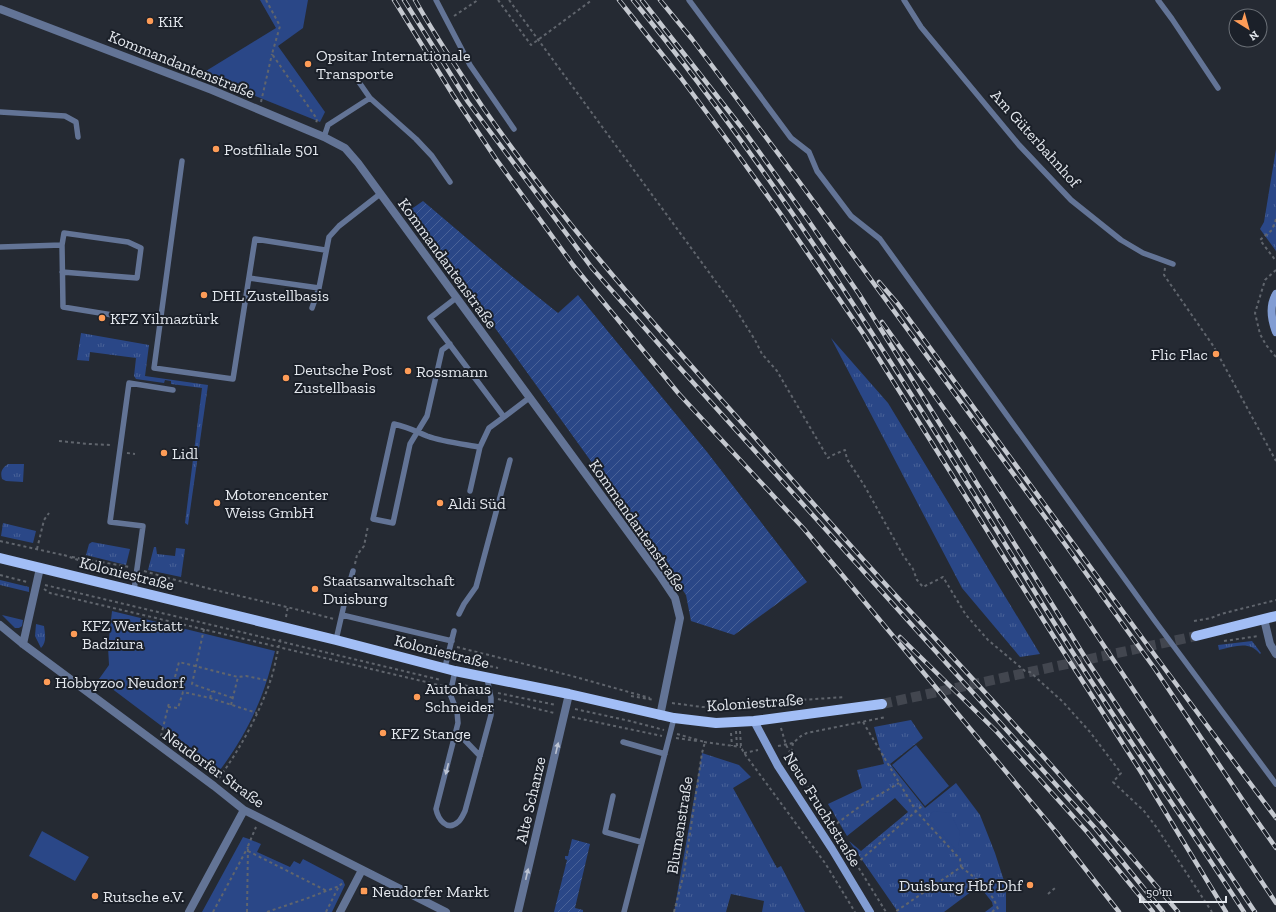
<svg xmlns="http://www.w3.org/2000/svg" width="1276" height="912" font-family="'Zilla Slab',serif">
  <style>
    .grass { fill: url(#grass-tufts) }
    .park { fill: #2a4787 }
    .garden { fill: url(#garden-furrows) }
    .lines { fill: none; stroke-linecap: round; stroke-linejoin: round }
    .primary-tunnel { stroke: #42464f; stroke-width: 10; stroke-dasharray: 10 5; stroke-linecap: butt }
    .path { stroke: #60656d; stroke-width: 2; stroke-dasharray: 3 3; stroke-linecap: butt }
    .lane { stroke: #637496; stroke-width: 5.5 }
    .street { stroke: #637496; stroke-width: 8 }
    .secondary { stroke: #829dd3; stroke-width: 8 }
    .primary { stroke: #a2bef6; stroke-width: 10 }
    .rail-casing { stroke: #c4c8cf; stroke-width: 4.5 }
    .rail { stroke: #1b2029; stroke-width: 3; stroke-dasharray: 9; stroke-linecap: butt }
    .oneway { fill: #bdc4d3 }
    .poi-dot { fill: #fe9c57; stroke: #1b2029; stroke-width: 1.5 }
    .labels { text-anchor: middle; stroke-width: 4; stroke-linejoin: round; paint-order: stroke }
    .poi-label { font-size: 16px; fill: #e3e7ed; stroke: #1b2029; text-anchor: start }
    .street-label { font-size: 16px; fill: #e3e7ed; stroke: #1b2029 }
  </style>
  <defs>
    <pattern id="grass-tufts" width="24" height="20" patternUnits="userSpaceOnUse"><rect width="24" height="20" fill="#2a4787"/><path d="M3 7l-1-3M5 7V3M7 7l1-3M15 17l-1-3M17 17v-4M19 17l1-3" fill="none" stroke="#496298"/></pattern>
    <pattern id="garden-furrows" width="10" height="10" patternUnits="userSpaceOnUse"><rect width="10" height="10" fill="#2a4787"/><path d="M-1 1l2-2M0 10L10 0M9 11l2-2" fill="none" stroke="#496298"/></pattern>
  </defs>
  <rect width="100%" height="100%" fill="#252a33"/>
  <path class="grass" d="M1276,149v102l-16,-22 4,-7z
    M81,333l68,12 -4,31 63,9 -20,140 -3,-2 17,-135 -31,-4v-3l-6,-1 -1,3 -28,-4 -2,-3 2,-18 -46,-6 -1,9 -12,-1z
    M831,338l57,65 152,251 -20,3 -58,-69z
    M8,464h16l-1,18 -17,-1 -4,-2c-2,-7 0,-11 6,-15z
    M3,523l33,8 -3,12 -32,-7z
    M92,542l38,7 -4,16 -40,-10 3,-11z
    M154,547h2l1,7 18,2 1,-8 9,1 -4,28 -33,-7z
    M0,580l29,7v5l-29,-7z
    M2,615l21,5 -1,6 -3,2h-4z
    M36,624l8,2c1,8 3,16 -3,22l-6,-12z
    M1252,641l9,12 -1,1c-11,-14 -26,-7 -41,-4l-1,-5z
    M911,720l12,18 -33,26 35,44 31,-25 24,32 15,38 11,34v25h-21l8,-6 -1,-4 -12,-15 -4,1 -32,24h-46l-49,-71 12,10 47,-39 -13,-14 -48,38 -19,-32 34,-16 -5,-18 27,-6 -10,-37z
    M702,753l37,12 12,12 -18,11 44,80 4,-2 24,46h-43l2,-11 -33,-7 -5,18h-52z"/>
  <path class="park" d="M260,0h48l-5,28 -25,18 47,66 -5,10 -119,-48 75,-46z
    M112,611l163,40c-3,11 -6,24 -10,35 -10,30 -26,59 -45,84l-121,-91 10,-14 -1,-18z
    M916,745l33,41 -24,20 -33,-41z
    M933,811l17,2 10,19 -2,20 -30,-34z
    M42,831l47,26 -14,24 -46,-25z
    M243,837l6,2 12,5 -4,8 33,15 4,-6 6,3 3,-5 40,21 2,5 -13,27h-130z"/>
  <path class="garden" d="M423,201l80,68 55,44 20,-18 129,157 100,130 -73,53 -43,-14 -5,-26 -16,-24 -260,-361z
    M572,839l18,5 -15,64 8,2v2h-29l13,-52 -2,-1v-3h3z"/>
  <g class="lines">
    <path class="primary-tunnel" d="M882,704l314,-68"/>
    <path class="path" d="M266,0l14,26 -8,28 45,65 -1,5
      M498,0l33,45 61,-45
      M509,0l224,305 22,35 7,14 15,17 51,87 7,-4 10,-4 2,9 17,26 39,70 10,14 4,11 6,7 20,-10 23,38 22,25 37,31 5,1 33,30 27,30 31,41 -8,9 31,29 13,17 55,84
      M454,16l24,-16
      M261,102l11,-48
      M1276,219l-4,11 -12,10 16,21
      M1165,268l-1,7 50,72 62,114
      M1276,270l-11,10 -10,33 5,21 6,11 10,12
      M59,441l30,3 23,1
      M127,453l8,1
      M0,541l63,14
      M37,549l7,-29 5,-7
      M64,555l37,13 26,7
      M72,557l58,10
      M355,564l2,-9 7,-9 4,-20
      M144,571c63,19 127,31 190,48
      M0,575l27,7
      M143,580l9,3
      M45,585l396,95
      M44,589l6,4 393,93
      M286,617l2,-11
      M1194,621l17,-3 10,-4 55,-14
      M204,629l-12,55 41,14
      M1224,641l35,-5
      M405,646l34,8
      M457,647l115,29 78,22
      M455,658l43,10
      M175,677l4,-15 59,15 8,-1 24,5
      M459,684l21,5
      M459,690l23,6
      M498,693l58,12
      M631,696l23,4
      M210,698l2,-7
      M498,699l56,14
      M672,703l30,4h28l41,-5 74,-5
      M231,705l7,-28
      M168,707l10,1 5,-16 27,6 47,15
      M575,709l55,12 34,9
      M572,717l90,19
      M863,722l53,89 44,48 1,8 -66,45
      M781,728l5,17 5,9
      M736,731l1,15
      M740,731l1,16 3,6 81,110 30,49
      M731,733l1,13
      M677,734l28,8
      M161,736l8,-33
      M676,738l21,3
      M704,742l37,5
      M793,743l-2,12 4,10 91,147
      M778,746l15,-3 8,-7 6,-3 79,-16
      M744,753l14,-3
      M219,778c21,-29 39,-62 51,-96 5,-14 7,-30 11,-45
      M832,827l27,-20 40,-24
      M248,851l79,40
      M856,864l66,-58
      M961,867c17,13 31,23 38,45
      M1048,894l7,-6
      M213,912l35,-65
      M247,912l1,-66 8,-19
      M267,912l41,-14 31,-12
      M326,912l13,-26 5,-4
      M674,912l10,-39 18,-120 3,-11
      M992,912l5,-4"/>
    <path class="lane" d="M436,0l34,65 44,64
      M689,0l102,138 18,14 8,19 34,45 29,23 275,382 121,163
      M904,0l17,27 98,118 52,55 50,40 22,13 30,11
      M1158,0l14,19 46,69
      M354,75l16,23
      M0,112l65,4 11,6 2,15
      M324,137l4,-12 42,-27 46,41 16,17 18,26
      M182,161l-28,207 79,11 22,-140 70,11
      M62,245l2,-12 64,9 13,6 -4,30 -75,-6
      M0,247l62,-2 1,62 68,11
      M249,278l70,10
      M312,308l7,-20 10,-51 10,-11 41,-32
      M450,344l-8,6 -15,66 -17,28 -17,79 -20,-4 21,-95c14,3 21,7 33,12 16,6 36,8 53,11l9,-19 15,-11 -74,-99 26,-20
      M504,417l25,-19
      M470,491l10,-44
      M349,585l4,-14
      M134,590l9,-64 -33,-4 19,-139 44,7
      M459,614l5,-10 12,-17 34,-127
      M342,615l110,26
      M336,640l8,-35
      M445,667l9,-36
      M455,671l-5,23 7,17 1,12 -22,86c2,10 11,23 22,13 3,-2 5,-7 7,-11l26,-96v-17l-4,-20
      M456,731l24,25
      M623,742l42,12
      M613,796l-8,36 36,10
      M624,912l50,-194"/>
    <path class="street" d="M0,9l212,81 112,47 21,11 13,15 303,414 14,21 5,20 -20,98
      M1264,619l6,25 6,10
      M0,625l23,19 191,142 30,24 202,102
      M23,644l17,-76
      M189,912l55,-102
      M340,912l22,-42
      M518,912l51,-218"/>
    <path class="secondary" d="M1276,294c-7,12 -5,25 0,38
      M754,721l24,45 54,83 38,63"/>
    <path class="primary" d="M0,558l336,82 119,31 114,23 105,24 42,5 38,-2 128,-17
      M1196,636l80,-20"/>
    <g class="rail-casing">
      <path id="rail" d="M394,0l59,95 43,64 77,106 106,129 125,135 253,304 62,79
        M404,0l64,102 124,166 79,90 425,471 67,83
        M415,0c20,36 44,71 67,106 74,107 159,204 246,301 57,64 113,129 171,192 95,103 190,205 279,313
        M619,0l62,78 55,74 44,61 84,122 190,302 87,135 85,140
        M633,0c165,201 297,425 435,645 57,90 118,178 176,267
        M642,0l100,128 64,89 53,77 229,368 167,250
        M660,0l32,39 103,137 272,371 88,122 93,139 28,40
        M879,282l19,22 264,361 114,153
        M882,322l83,116 311,465
        M900,637l96,94 92,102 65,79"/>
    </g>
    <use href="#rail" class="rail"/>
  </g>
  <defs><path id="oneway-solid" d="M-6-.8H1V-3.2L6.5 0L1 3.2V.8H-6Z"/></defs>
  <g class="oneway">
    <use href="#oneway-solid" transform="translate(557 748) rotate(-77)"/>
    <use href="#oneway-solid" transform="translate(447 769) rotate(104)"/>
    <use href="#oneway-solid" transform="translate(527 874) rotate(-77)"/>
  </g>
  <g class="poi-dot">
    <circle cx="150" cy="21" r="4"/>
    <circle cx="308" cy="64" r="4"/>
    <circle cx="216" cy="149" r="4"/>
    <circle cx="204" cy="295" r="4"/>
    <circle cx="102" cy="318" r="4"/>
    <circle cx="1216" cy="354" r="4"/>
    <circle cx="408" cy="371" r="4"/>
    <circle cx="286" cy="378" r="4"/>
    <circle cx="164" cy="453" r="4"/>
    <circle cx="217" cy="503" r="4"/>
    <circle cx="440" cy="503" r="4"/>
    <circle cx="315" cy="589" r="4"/>
    <circle cx="74" cy="634" r="4"/>
    <circle cx="47" cy="682" r="4"/>
    <circle cx="417" cy="697" r="4"/>
    <circle cx="383" cy="733" r="4"/>
    <circle cx="1030" cy="885" r="4"/>
    <rect x="360" y="887" width="8" height="8" rx="2"/>
    <circle cx="95" cy="896" r="4"/>
  </g>
  <g class="labels">
    <g class="poi-label">
      <text x="158" y="27">KiK</text>
      <text x="316" y="61">Opsitar Internationale<tspan x="316" dy="18">Transporte</tspan></text>
      <text x="224" y="155">Postfiliale 501</text>
      <text x="212" y="301">DHL Zustellbasis</text>
      <text x="110" y="324">KFZ Yilmaztürk</text>
      <text x="1208" y="360" text-anchor="end">Flic Flac</text>
      <text x="294" y="375">Deutsche Post<tspan x="294" dy="18">Zustellbasis</tspan></text>
      <text x="416" y="377">Rossmann</text>
      <text x="172" y="459">Lidl</text>
      <text x="225" y="500">Motorencenter<tspan x="225" dy="18">Weiss GmbH</tspan></text>
      <text x="448" y="509">Aldi Süd</text>
      <text x="323" y="586">Staatsanwaltschaft<tspan x="323" dy="18">Duisburg</tspan></text>
      <text x="82" y="631">KFZ Werkstatt<tspan x="82" dy="18">Badziura</tspan></text>
      <text x="55" y="688">Hobbyzoo Neudorf</text>
      <text x="425" y="694">Autohaus<tspan x="425" dy="18">Schneider</tspan></text>
      <text x="391" y="739">KFZ Stange</text>
      <text x="1022" y="891" text-anchor="end">Duisburg Hbf Dhf</text>
      <text x="372" y="897">Neudorfer Markt</text>
      <text x="103" y="902">Rutsche e.V.</text>
    </g>
    <g class="street-label">
      <text transform="translate(182 64) rotate(22)" y="6">Kommandantenstraße</text>
      <text transform="translate(1036 138) rotate(48)" y="6">Am Güterbahnhof</text>
      <text transform="translate(448 263) rotate(54)" y="6">Kommandantenstraße</text>
      <text transform="translate(638 525) rotate(55)" y="6">Kommandantenstraße</text>
      <text transform="translate(127 573) rotate(14)" y="6">Koloniestraße</text>
      <text transform="translate(442 651) rotate(14)" y="6">Koloniestraße</text>
      <text transform="translate(755 702) rotate(-4)" y="6">Koloniestraße</text>
      <text transform="translate(214 768) rotate(36)" y="6">Neudorfer Straße</text>
      <text transform="translate(530 800) rotate(-77)" y="6">Alte Schanze</text>
      <text transform="translate(823 809) rotate(58)" y="6">Neue Fruchtstraße</text>
      <text transform="translate(679 825) rotate(-81)" y="6">Blumenstraße</text>
    </g>
  </g>
  <g transform="translate(1248 28) rotate(143)"><circle r="19" fill="#1b2029" stroke="#6b7077"/>
  <path d="M0-3L7 15L0 10L-7 15Z" fill="#fe9c57"/>
  <text y="-6" font-size="11" font-weight="bold" text-anchor="middle" fill="#e3e7ed">N</text>
  </g>
  <path d="M1140 896v6h86v-6" fill="none" stroke="#e3e7ed" stroke-width="2"/>
  <text x="1146" y="896" font-size="12" fill="#e3e7ed" stroke="#1b2029" stroke-width="3" paint-order="stroke">50 m</text>
</svg>
